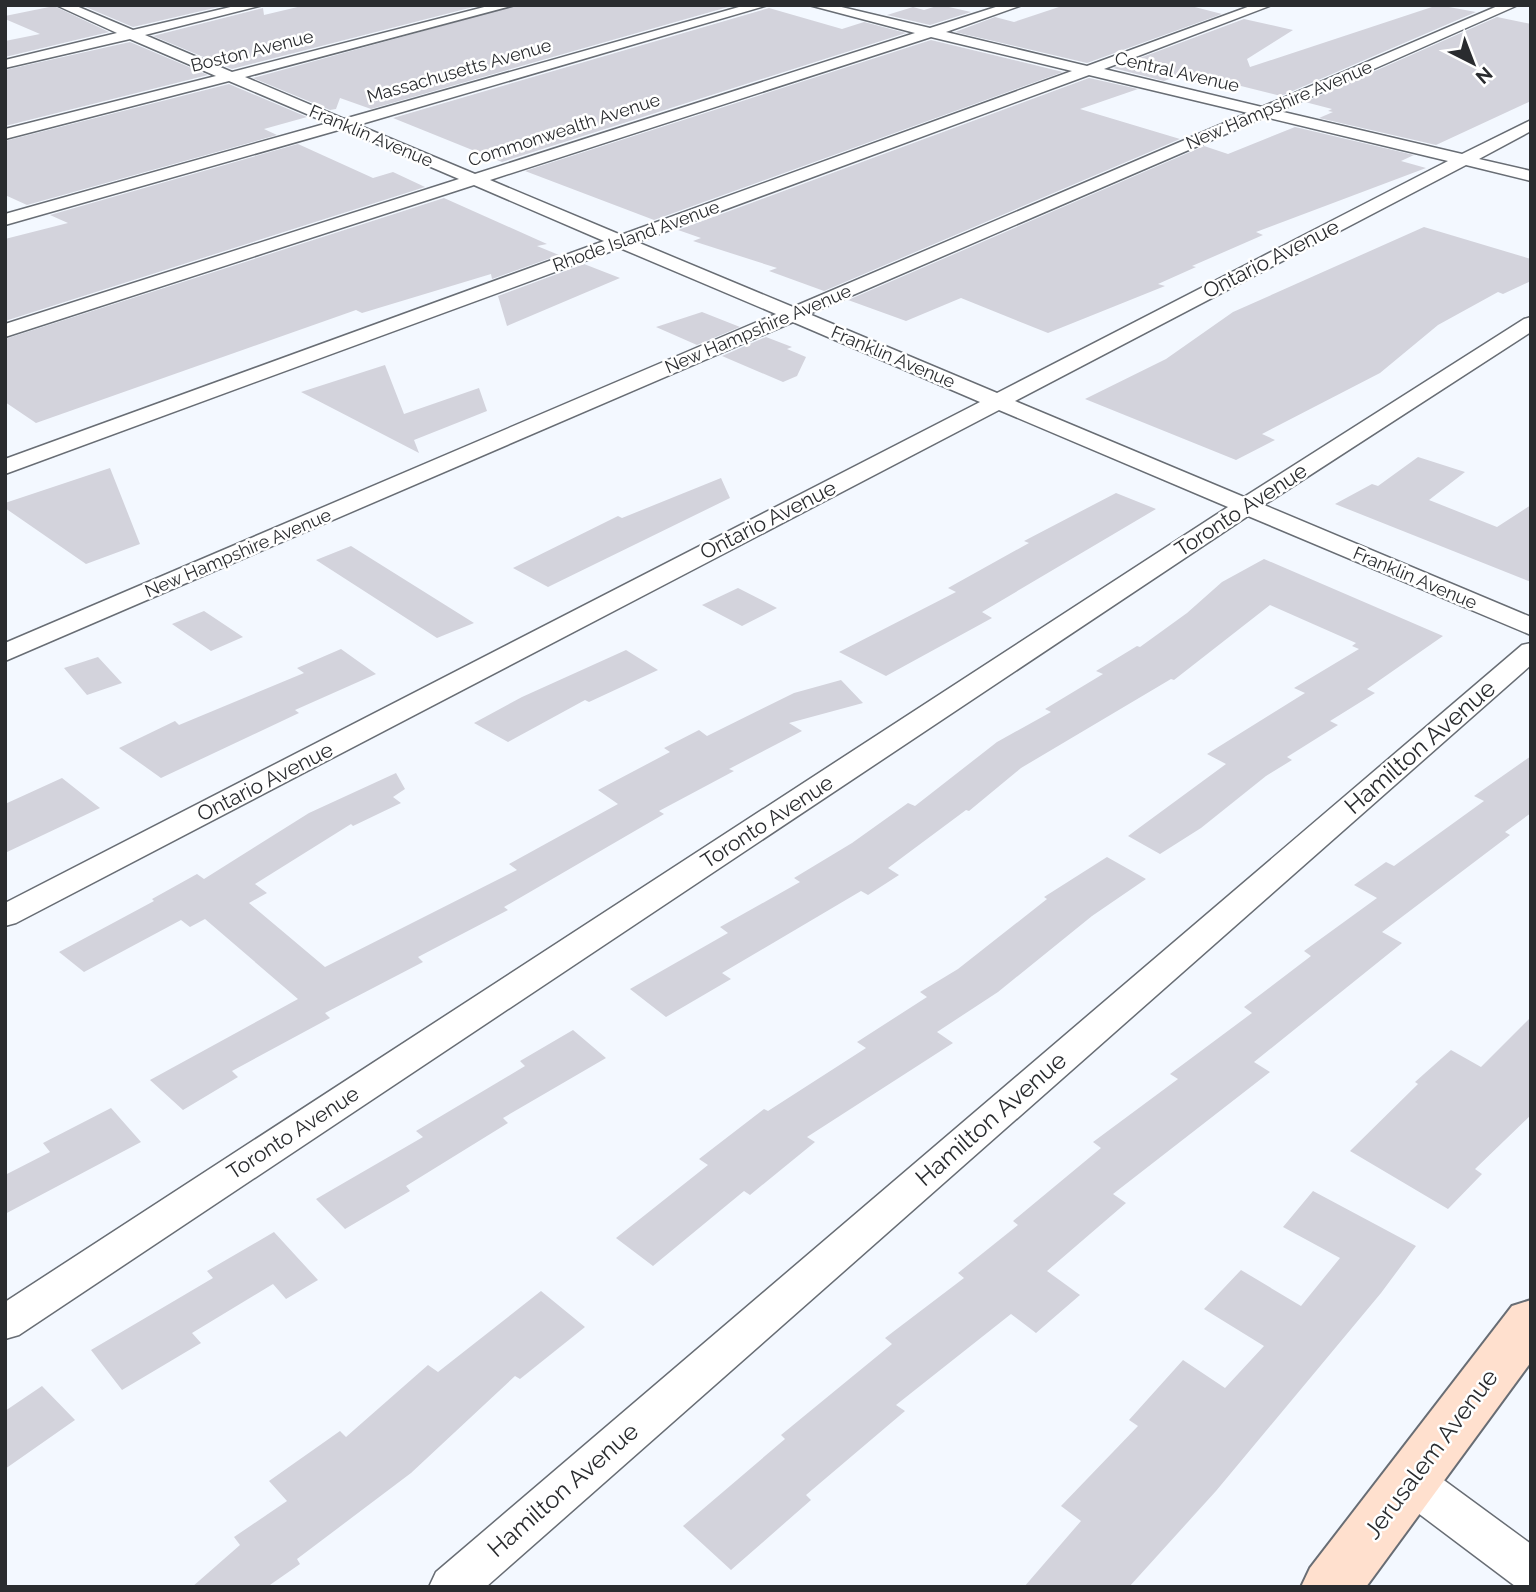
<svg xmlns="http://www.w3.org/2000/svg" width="1536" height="1592" font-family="Raleway,sans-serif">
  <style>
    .building { fill: #d3d3dc }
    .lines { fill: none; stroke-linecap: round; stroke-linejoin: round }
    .minor-casing { stroke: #686d74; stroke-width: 3 }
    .secondary-casing { stroke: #686d74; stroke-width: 4 }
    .minor { fill: #fff; fill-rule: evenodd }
    .secondary { fill: #ffe0ce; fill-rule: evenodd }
    .labels { text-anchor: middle; stroke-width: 5; stroke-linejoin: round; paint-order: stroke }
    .far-street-label { font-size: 18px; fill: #2a2c2f; stroke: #fff }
    .street-label { font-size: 21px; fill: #2a2c2f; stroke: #fff }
    .near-street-label { font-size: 24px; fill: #2a2c2f; stroke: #fff }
  </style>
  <rect width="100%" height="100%" fill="#f3f8ff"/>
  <path class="building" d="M81,5h146l-94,22z
    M306,5h175l-249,64 -79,-33 110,-28 1,7z
    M517,5h218l-364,104 -31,-11 -4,11 -6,1 -77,-32z
    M940,5l31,7 -41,13 -43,-10 26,-8 11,3z
    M1065,5h122l35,9 -135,49 -132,-31 40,-15 19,5z
    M1438,5l38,7 -195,84 -40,-10 -7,3 -54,-14 -16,6 -51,-13 131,-49 49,11 -46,29 3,8z
    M54,6l55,26 -104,25v-16l35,-7 -35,-15v-3z
    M769,8l73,21 22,-7 42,11 -404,129 -109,-44z
    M1497,17l34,7v77l-95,44 -117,-27 14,-6 -5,-1 4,-2 -27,-7z
    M931,40l132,32 -409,148 -129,-49z
    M130,42l78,33 -203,51v-56z
    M1089,78l49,11 -58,20 100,30 -356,152 -55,-20 8,-3 -84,-27 8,-3 -23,-8z
    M229,84l78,33 -43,12 13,6 -250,70 -22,-10v-54z
    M1295,127l119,28 -13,6 25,7 -170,64 7,3 -71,31 4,1 -38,17 7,2 -117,47 -87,-35 -55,23 -58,-21 356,-154 24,8z
    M298,144l75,34 20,-6 32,15 -420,134v-82l63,-16 -18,-8z
    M444,198l103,46 -10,2 22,9 -67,24 -1,-5 -129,39 -6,-3 -320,113 -31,-21v-63z
    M1424,227l107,32v22l-28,13 -5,-2 -60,33 -58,48 -118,61 13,6 -39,20 -151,-61 81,-40 67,-47z
    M584,264l36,14 -113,48 -9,-30z
    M702,312l38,15 -43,18 -41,-18z
    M766,337l26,10 -5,2 19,8 -9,19 -14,6 -61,-26z
    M385,365l19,49 75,-26 8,23 -73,29 5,13 -118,-61z
    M1418,457l47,15 -36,28 68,27 34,-22v77l-196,-78 37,-20 6,2z
    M110,468l30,76 -54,20 -81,-56v-5z
    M721,478l9,20 -182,89 -35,-19 105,-52 4,2z
    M1116,493l40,16 -174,103 10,6 -106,58 -47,-24 117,-60 -8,-4 81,-45 -5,-2z
    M351,546l123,77 -37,15 -121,-78z
    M1264,559l179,77 -76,53 8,4 -45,28 8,4 -51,32 5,3 -26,16 -65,52 -41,26 -32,-18 98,-72 -19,-10 98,-61 -11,-5 65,-39 -7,-3 4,-3 -86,-38 -96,75 -3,-1 -150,89 -52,43 -3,-1 -78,58 11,7 -31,20 -7,-4 -139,82 9,6 -65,38 -36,-28 98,-56 -8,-6 80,-45 -6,-4 58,-35 56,-40 7,3 82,-64 54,-30 -6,-3 58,-35 -7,-3 41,-25 3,1 47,-34 35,-31z
    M738,588l39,20 -35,18 -40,-21z
    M204,611l39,26 -32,14 -39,-27z
    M341,649l35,25 -81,36 4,3 -138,65 -42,-30 56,-27 4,4 125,-52 -7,-5z
    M626,650l32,20 -69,32 -4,-2 -77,42 -34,-19 48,-26z
    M98,657l24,26 -35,12 -23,-27z
    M841,680l22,23 -74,20 13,8 -73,38 5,2 -75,40 5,3 -160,93 4,3 -90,47 5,5 -98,51 5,5 -98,53 6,6 -55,33 -33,-30 148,-81 -93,-80 -15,8 -9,-7 -97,52 -25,-20 95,-51 -2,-2 45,-25 7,5 105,-66 87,-40 9,16 -12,8 8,6 -48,23 -2,-2 -96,60 12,9 -18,10 76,64 192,-97 -8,-6 109,-60 -20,-14 72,-38 -6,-4 35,-18 8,6 87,-43z
    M1531,756v57l-26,19 5,3 -128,97 20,11 -148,119 16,10 -157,122 13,9 -79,68 33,24 -44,38 -25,-19 -115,91 9,6 -99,84 5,5 -80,70 -48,-44 102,-87 -4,-4 111,-91 -7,-6 79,-60 -6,-5 60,-48 -5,-4 88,-73 -8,-6 85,-63 -8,-5 82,-61 -8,-6 67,-51 -7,-5 73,-53 -23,-13 32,-23 8,4 90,-65 -10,-5z
    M62,778l38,30 -95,45v-49z
    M1107,857l39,22 -54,37 -94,76 -61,40 16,11 -146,94 8,5 -65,53 -6,-4 -91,75 -37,-28 92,-73 -9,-6 65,-50 4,2 98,-63 -9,-6 70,-45 -7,-5 38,-23 89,-70 -3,-2z
    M1531,1017v98l-56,54 7,5 -34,35 -98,-58 68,-67 -3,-2 36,-32 30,17z
    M573,1030l33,28 -103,60 5,5 -102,63 4,5 -65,38 -29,-30 107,-62 -7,-6 109,-65 -5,-5z
    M111,1108l30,34 -136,72v-39l45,-23 -7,-9z
    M1313,1191l103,55 -35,47 -165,198 -87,96h-105l57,-66 -20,-15 77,-80 -9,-6 54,-60 42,28 39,-42 -60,-37 37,-39 60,36 39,-48 -57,-31z
    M274,1232l44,48 -32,19 -13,-15 -81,49 9,10 -79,47 -31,-40 122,-72 -6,-7z
    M541,1291l44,36 -65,52 -5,-3 -104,97 -114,86 3,5 -33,23h-75l48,-42 -6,-8 53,-36 -18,-20 71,-50 6,6 82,-72 10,7z
    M42,1386l33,34 -70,49v-58z"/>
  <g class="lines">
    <g class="minor-casing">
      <path id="minor" d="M56,5h18l59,25 106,-25h24l-118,30 87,37 260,-67h23l-270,72 99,42 402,-114h22l-410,120 117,49 440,-141 -106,-28h24l97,23 72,-23h20l-76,27 141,34 166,-61h19l-168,64 158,38 238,-102h18l-239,106 183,43 69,-34v11l-52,28 52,12v10l-65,-16 -451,236 229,96 280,-178 7,-2v15l-267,173 267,112v18l-283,-119 -1229,819 -14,4v-37l1223,-795 -229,-97 -983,513 -11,3v-23l975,-501 -187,-80 -788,339v-18l771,-329 -156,-66 -615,226v-15l599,-218 -130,-56 -469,152v-13l454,-145 -117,-50 -337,96v-11l323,-91 -99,-42 -224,58v-10l211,-53 -86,-37 -125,29v-8l112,-27zM931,37l141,34 -451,164 -131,-55zM1089,75l159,38 -455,194 -156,-65zM1265,117l183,44 -451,232 -188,-79z
        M1531,643v22l-1045,922h-57l7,-15 1086,-927z
        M1410,1462l16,5 105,77v43l-16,-1 -121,-91 -6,-14 6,-14z"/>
    </g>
    <g class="secondary-casing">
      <path id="secondary" d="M1531,1300v62l-165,225h-65l9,-19 202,-262z"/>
    </g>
    <use href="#minor" class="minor"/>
    <use href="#secondary" class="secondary"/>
  </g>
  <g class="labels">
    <g class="far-street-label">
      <text transform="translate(252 51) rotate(-14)" y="6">Boston Avenue</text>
      <text transform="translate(459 71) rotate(-16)" y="6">Massachusetts Avenue</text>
      <text transform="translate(1177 72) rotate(13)" y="6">Central Avenue</text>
      <text transform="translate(1279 105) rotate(-23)" y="6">New Hampshire Avenue</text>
      <text transform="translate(564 130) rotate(-18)" y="6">Commonwealth Avenue</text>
      <text transform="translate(371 136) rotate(23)" y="6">Franklin Avenue</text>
      <text transform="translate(636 236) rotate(-20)" y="6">Rhode Island Avenue</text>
      <text transform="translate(758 329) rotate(-23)" y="6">New Hampshire Avenue</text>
      <text transform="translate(893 357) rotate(23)" y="6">Franklin Avenue</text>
      <text transform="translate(238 553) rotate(-23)" y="6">New Hampshire Avenue</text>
      <text transform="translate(1415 578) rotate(23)" y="6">Franklin Avenue</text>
    </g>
    <g class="street-label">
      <text transform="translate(1271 259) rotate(-27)" y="7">Ontario Avenue</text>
      <text transform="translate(1241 510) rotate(-33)" y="7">Toronto Avenue</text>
      <text transform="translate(768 520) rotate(-27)" y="7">Ontario Avenue</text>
      <text transform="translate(265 782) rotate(-27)" y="7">Ontario Avenue</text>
      <text transform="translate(767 822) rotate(-33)" y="7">Toronto Avenue</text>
      <text transform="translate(293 1133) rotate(-33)" y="7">Toronto Avenue</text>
    </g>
    <g class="near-street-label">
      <text transform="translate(1420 747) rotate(-41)" y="8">Hamilton Avenue</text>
      <text transform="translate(991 1119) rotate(-41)" y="8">Hamilton Avenue</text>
      <text transform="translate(1431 1454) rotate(-53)" y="8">Jerusalem Avenue</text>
      <text transform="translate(563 1490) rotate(-41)" y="8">Hamilton Avenue</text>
    </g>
  </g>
  <rect width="1536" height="1592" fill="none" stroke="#2a2c2f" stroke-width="14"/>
  <g transform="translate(1473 63) rotate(138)" stroke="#ffffff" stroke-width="5" paint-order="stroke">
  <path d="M0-5L12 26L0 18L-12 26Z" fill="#2a2c2f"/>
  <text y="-10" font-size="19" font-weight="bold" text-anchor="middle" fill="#2a2c2f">N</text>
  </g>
</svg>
